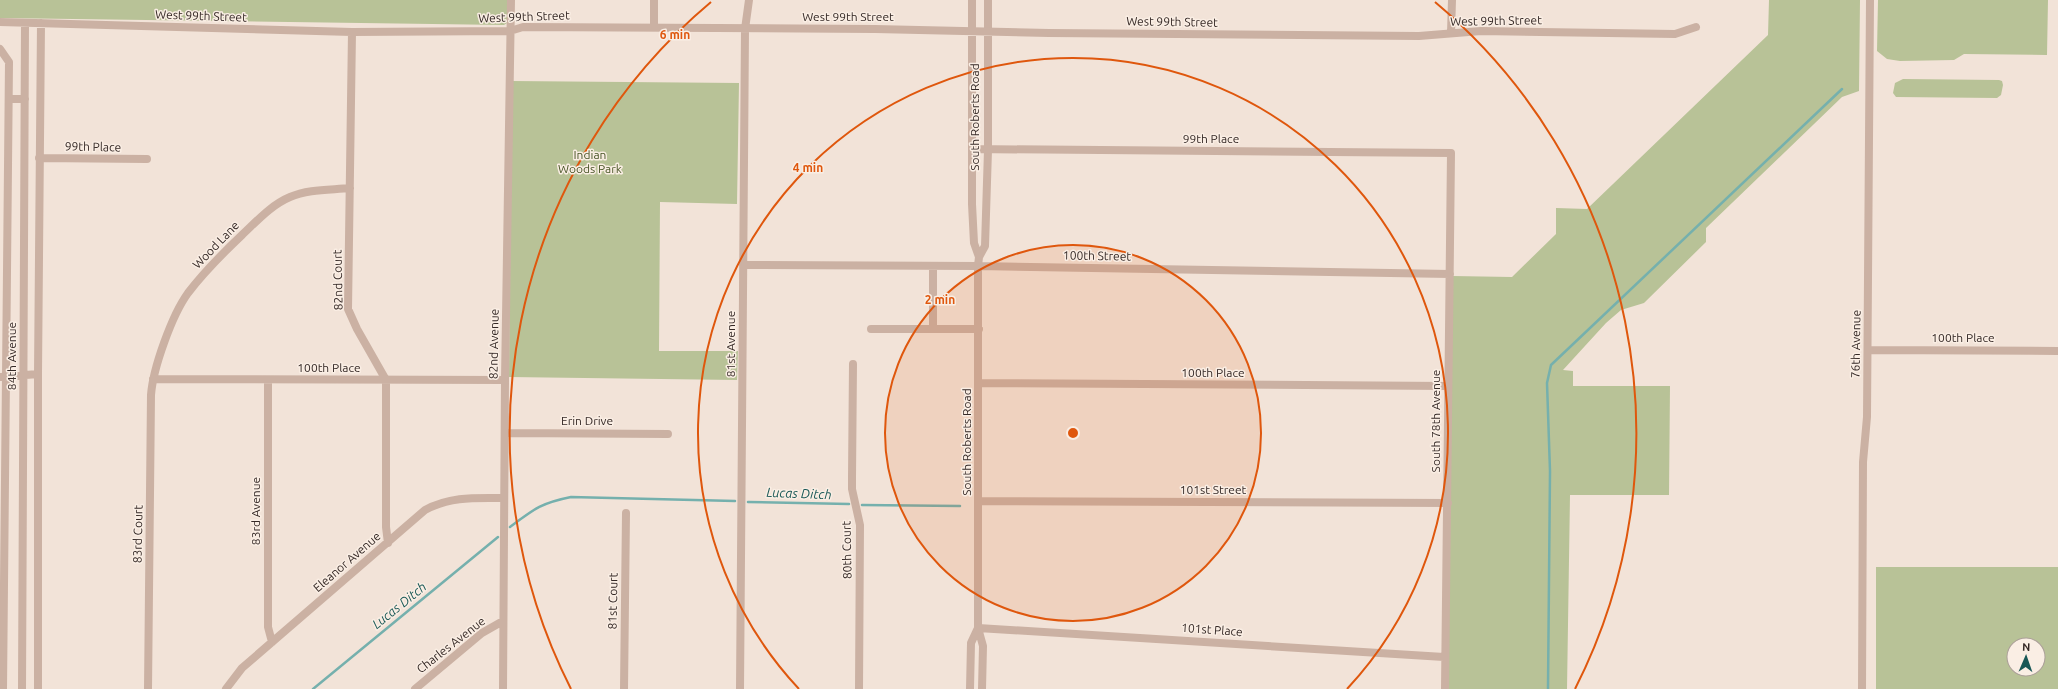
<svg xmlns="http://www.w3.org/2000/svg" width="2058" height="689" font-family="Ubuntu,sans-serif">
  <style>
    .green { fill: #b8c297; fill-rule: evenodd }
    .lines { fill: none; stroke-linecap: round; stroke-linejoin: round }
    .stream { stroke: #75b0ad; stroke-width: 2.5 }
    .minor { stroke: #cbb1a3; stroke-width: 8 }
    .ring { fill: none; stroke: #df570d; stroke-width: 2 }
    .labels { text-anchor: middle; stroke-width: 3; stroke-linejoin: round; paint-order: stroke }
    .street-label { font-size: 12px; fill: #352926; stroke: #faeee4 }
    .park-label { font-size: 12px; fill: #495528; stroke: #faeee4 }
    .water-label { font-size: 13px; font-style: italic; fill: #195856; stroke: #faeee4 }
    .centre { fill: #df570d; stroke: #faeee4; stroke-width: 2 }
    .ring-label { font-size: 12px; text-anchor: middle; font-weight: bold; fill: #df570d; stroke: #faeee4; stroke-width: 3; stroke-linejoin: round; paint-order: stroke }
  </style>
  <rect width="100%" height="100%" fill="#f2e3d8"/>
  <path class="green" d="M0,0h510l-3,23 -3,2 -504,-7z
    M1769,0h91l-1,91 -17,6 -136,131v14l-62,61 -23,7 -15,13 -43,47 10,1v15h97l-1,109h-99l-3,194h-119l4,-413 60,1 44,-43v-26l31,1 181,-174z
    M1878,0h170l-1,55 -83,-1 -10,6 -54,1 -13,-2 -10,-8z
    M1903,79l96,1 3,1 1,4 -2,10 -4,3 -101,-1 -3,-4 2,-10z
    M511,81l228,2 -2,121 -77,-2 -1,149h79l-1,29 -228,-3z
    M1876,567h182v122h-182zM2014,645h24v24h-24z"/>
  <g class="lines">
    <path class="stream" d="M748,502l101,2
      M862,505l98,1
      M510,527c24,-18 31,-24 61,-30l164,4
      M313,689l185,-152
      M1548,689l2,-218 -3,-88 4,-18 291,-276"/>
    <path class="minor" d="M972,0v204l2,39 5,14
      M0,22l352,10 158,-1 13,-4 352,2 174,4 370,3 62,-5 194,3 21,-7
      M654,27v-27
      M352,32l-4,277 9,20 29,51v147l2,16
      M1451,33l1,-33
      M0,49l9,13 -6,627
      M9,99h16
      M972,149l479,4 -6,536
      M39,158l108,1
      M743,265l235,1 472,8
      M871,329h108
      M933,329v-62
      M1868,350l190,1
      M853,364l-1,113v12l8,36 -1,164
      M1,377l37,-3
      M153,379l352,1
      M268,380v247l4,15
      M979,383l469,3
      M506,433l162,1
      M979,501l469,2
      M978,628l466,29
      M22,689l3,-666
      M38,689v-315l3,-351
      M148,689l3,-294c2,-27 21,-80 37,-102 16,-21 35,-40 54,-58 15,-14 29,-30 48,-38 18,-8 40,-7 60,-9
      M226,689l16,-21 183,-158c26,-14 51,-12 79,-12
      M415,689l67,-56 21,-12
      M503,689l2,-309 6,-380
      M624,689l2,-176
      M740,689l5,-660 4,-29
      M970,689l1,-46 7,-15
      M982,689l1,-43 -5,-18v-362l1,-9 6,-11 3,-96v-150
      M1862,689l1,-227 4,-45 3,-417"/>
  </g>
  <circle cx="1073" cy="433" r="188" fill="#df570d" fill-opacity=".12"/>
  <g class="ring">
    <circle cx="1073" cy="433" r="188"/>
    <path d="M799 689A375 375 0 1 1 1347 689"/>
    <path d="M571 689A563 563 0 0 1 711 2M1435 2A563 563 0 0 1 1575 689"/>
  </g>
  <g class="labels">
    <g class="street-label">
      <text transform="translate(201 16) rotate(2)" y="4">West 99th Street</text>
      <text transform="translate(524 17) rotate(-2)" y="4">West 99th Street</text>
      <text x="848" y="21">West 99th Street</text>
      <text transform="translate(1496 21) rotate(-1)" y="4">West 99th Street</text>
      <text transform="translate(1172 22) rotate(1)" y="4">West 99th Street</text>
      <text transform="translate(975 117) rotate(-90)" y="4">South Roberts Road</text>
      <text x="1211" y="143">99th Place</text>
      <text transform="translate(93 147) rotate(1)" y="4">99th Place</text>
      <text transform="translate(216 245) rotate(-46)" y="4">Wood Lane</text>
      <text transform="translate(1097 256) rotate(1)" y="4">100th Street</text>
      <text transform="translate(338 280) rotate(-91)" y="4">82nd Court</text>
      <text x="1963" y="342">100th Place</text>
      <text transform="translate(494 344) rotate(-89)" y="4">82nd Avenue</text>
      <text transform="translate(731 344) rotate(-90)" y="4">81st Avenue</text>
      <text transform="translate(1856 344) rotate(-89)" y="4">76th Avenue</text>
      <text transform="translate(12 356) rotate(-90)" y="4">84th Avenue</text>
      <text x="329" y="372">100th Place</text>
      <text x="1213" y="377">100th Place</text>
      <text x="587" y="425">Erin Drive</text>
      <text transform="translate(1436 421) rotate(-90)" y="4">South 78th Avenue</text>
      <text transform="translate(967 442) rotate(-90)" y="4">South Roberts Road</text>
      <text x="1213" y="494">101st Street</text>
      <text transform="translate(256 511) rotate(-90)" y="4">83rd Avenue</text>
      <text transform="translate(138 534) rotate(-89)" y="4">83rd Court</text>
      <text transform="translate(847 550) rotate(-91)" y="4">80th Court</text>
      <text transform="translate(347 562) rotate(-41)" y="4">Eleanor Avenue</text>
      <text transform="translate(613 601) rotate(-89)" y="4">81st Court</text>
      <text transform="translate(1212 630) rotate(4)" y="4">101st Place</text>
      <text transform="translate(451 645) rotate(-38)" y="4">Charles Avenue</text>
    </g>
    <g class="park-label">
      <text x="590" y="159">Indian<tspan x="590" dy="14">Woods Park</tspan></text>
    </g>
    <g class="water-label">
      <text transform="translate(799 493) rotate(2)" y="5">Lucas Ditch</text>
      <text transform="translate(399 605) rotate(-39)" y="5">Lucas Ditch</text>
    </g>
  </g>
  <circle cx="1073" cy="433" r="6" class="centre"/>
  <g class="ring-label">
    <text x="675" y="39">6 min</text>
    <text x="808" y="172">4 min</text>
    <text x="940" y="304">2 min</text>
  </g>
  <g transform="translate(2026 657) rotate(2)"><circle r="19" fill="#faeee4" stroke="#ab9f98"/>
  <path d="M0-3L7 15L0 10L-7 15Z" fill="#195856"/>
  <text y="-6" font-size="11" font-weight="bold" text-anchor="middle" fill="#352926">N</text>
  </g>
</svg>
